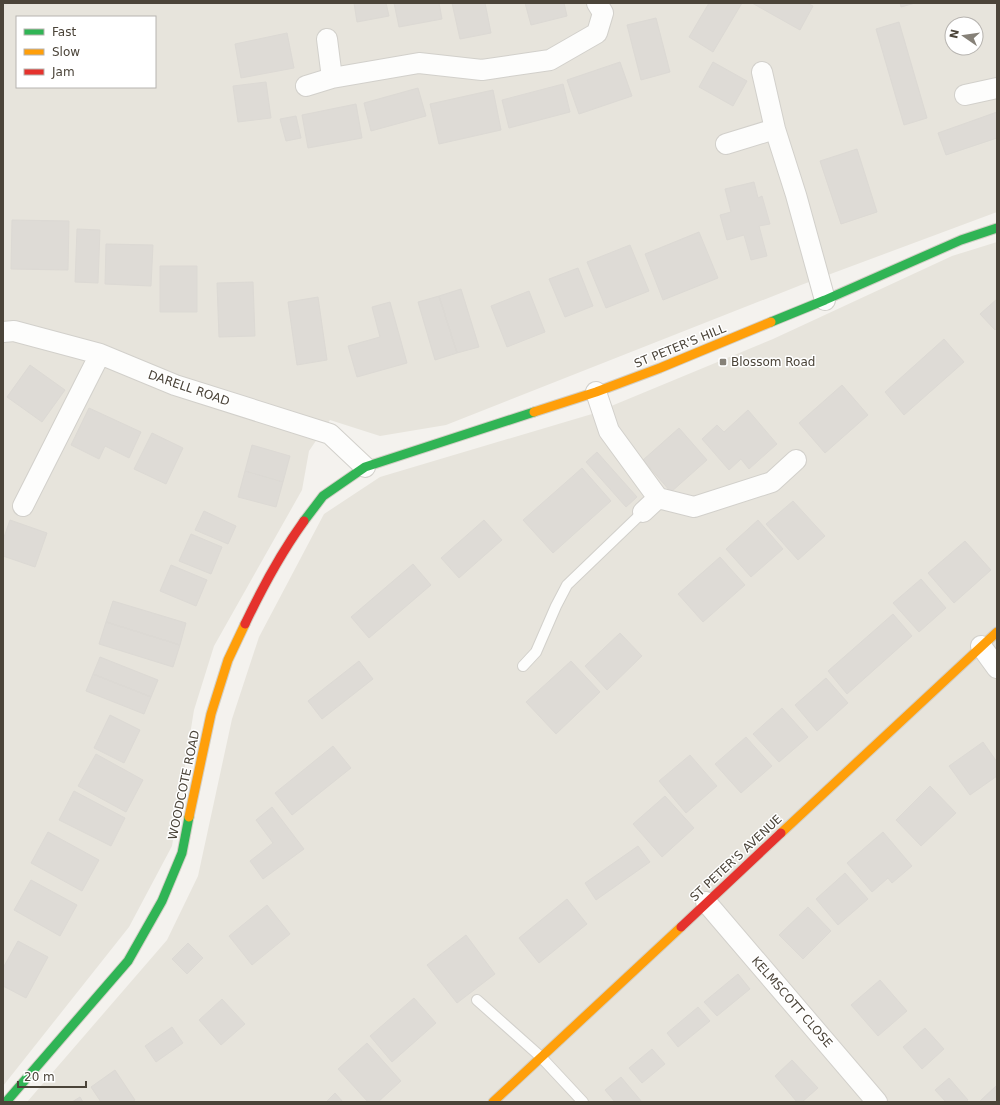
<svg xmlns="http://www.w3.org/2000/svg" width="1000" height="1105" font-family="'DejaVu Sans',sans-serif">
  <style>
    .residential { fill: #e7e4dc; fill-rule: evenodd }
    .building { fill: #dedbd6; stroke: #dcd9d4 }
    .lines { fill: none; stroke-linecap: round; stroke-linejoin: round }
    .lane-casing { stroke: #d2d0cb; stroke-width: 12 }
    .street-casing { stroke: #d2d0cb; stroke-width: 22 }
    .fast-casing { stroke: #d3cfc5; stroke-width: 11 }
    .slow-casing { stroke: #d3cfc5; stroke-width: 11 }
    .jam-casing { stroke: #d3cfc5; stroke-width: 11 }
    .lane { stroke: #fdfdfc; stroke-width: 10 }
    .street { stroke: #fdfdfc; stroke-width: 20 }
    .fast { stroke: #30b455; stroke-width: 9 }
    .slow { stroke: #ff9f0a; stroke-width: 9 }
    .jam { stroke: #e5322d; stroke-width: 9 }
    .poi-dot { fill: #868178; stroke: #fff; stroke-width: 1.5 }
    .labels { text-anchor: middle; stroke-width: 3; stroke-linejoin: round; paint-order: stroke }
    .street-label { font-size: 12px; fill: #4b4439; stroke: #fff }
    .poi-label { font-size: 12px; fill: #4b4439; stroke: #fff; text-anchor: start }
  </style>
  <rect width="100%" height="100%" fill="#f4f2ee"/>
  <path class="residential" d="M3,3h994v209l-196,73 -355,140 -66,11 -50,-16 -21,31 -7,39 -88,156 -20,64 -22,136 -43,81 -126,159zM17,17h138v70h-138zM952,24h24v24h-24z
    M997,242v860h-970l140,-162 31,-64 34,-157 27,-82 65,-123 56,-37 212,-63 181,-75 179,-83z"/>
  <path class="building" d="M354,3h32l3,13 -32,6z
    M394,3h45l3,16 -43,8z
    M452,3h33l6,30 -31,6z
    M525,3h39l3,13 -36,9z
    M709,3h33l-29,49 -24,-15z
    M752,3h55l6,3 -13,24z
    M900,3h15l-14,4z
    M656,18l14,54 -29,8 -14,-55z
    M899,22l28,96 -23,7 -28,-96z
    M287,33l7,35 -53,10 -6,-34z
    M620,62l12,34 -53,18 -12,-34z
    M713,62l34,19 -14,25 -34,-19z
    M266,82l5,36 -33,4 -5,-36z
    M563,84l7,28 -61,16 -7,-28z
    M418,88l8,28 -55,15 -7,-28z
    M493,90l8,40 -62,14 -9,-40z
    M356,104l6,34 -54,10 -6,-33z
    M997,112v26l-51,17 -8,-22z
    M296,116l5,22 -15,3 -6,-22z
    M857,149l20,63 -36,12 -21,-63z
    M754,182l4,16 4,-2 8,28 -11,2 8,30 -16,4 -7,-25 -17,5 -7,-25 11,-3 -6,-23z
    M12,220l57,1 -1,49 -57,-1z
    M77,229l23,1 -2,53 -23,-1z
    M699,232l19,46 -55,22 -18,-46z
    M106,244l47,1 -2,41 -46,-2z
    M630,245l19,46 -43,17 -19,-46z
    M160,266h37v46h-37z
    M578,268l15,38 -28,11 -16,-38z
    M253,282l2,54 -36,1 -2,-54z
    M461,289l18,58 -22,6 -18,-57z
    M529,291l16,41 -38,15 -16,-41z
    M439,296l18,57 -22,7 -17,-58z
    M318,297l9,63 -30,5 -9,-63z
    M997,299v29l-2,2 -15,-16z
    M390,302l17,61 -50,14 -9,-31 32,-9 -8,-30z
    M944,339l20,23 -60,53 -19,-23z
    M30,365l35,25 -23,32 -35,-25z
    M842,385l26,30 -43,38 -26,-30z
    M89,408l52,24 -12,26 -24,-12 -6,13 -28,-14z
    M748,410l29,34 -28,25 -8,-10 -12,11 -27,-31 15,-14 7,7z
    M679,428l28,32 -36,32 -28,-32z
    M152,433l31,15 -17,36 -32,-15z
    M252,445l38,11 -7,26 -38,-11z
    M597,452l40,45 -11,10 -40,-45z
    M582,468l29,33 -58,52 -30,-33z
    M245,471l38,11 -7,25 -38,-10z
    M793,501l32,35 -27,24 -32,-36z
    M204,511l32,15 -8,18 -33,-14z
    M10,520l37,13 -12,34 -32,-11v-16z
    M484,520l18,20 -43,38 -18,-20z
    M758,520l25,29 -32,28 -25,-28z
    M191,534l31,13 -11,27 -32,-13z
    M965,541l26,29 -37,33 -26,-30z
    M720,557l25,28 -42,37 -25,-28z
    M413,564l18,21 -62,53 -18,-21z
    M171,565l36,15 -11,26 -36,-15z
    M921,579l25,29 -27,24 -26,-29z
    M113,601l73,22 -6,22 -74,-23z
    M893,614l19,22 -65,58 -19,-23z
    M106,622l74,23 -7,22 -74,-23z
    M620,633l22,23 -35,34 -22,-24z
    M100,657l58,23 -7,17 -58,-23z
    M359,661l14,18 -51,40 -14,-18z
    M571,661l29,31 -44,42 -30,-32z
    M93,674l58,23 -7,17 -58,-23z
    M826,678l22,25 -31,28 -22,-26z
    M782,708l26,29 -29,25 -26,-28z
    M110,715l30,15 -16,33 -30,-15z
    M746,737l26,29 -31,27 -26,-29z
    M983,742l14,20v14l-27,19 -21,-29z
    M333,746l18,22 -59,47 -17,-22z
    M96,754l47,26 -17,32 -48,-26z
    M690,755l27,31 -31,27 -27,-32z
    M930,786l26,27 -35,33 -25,-26z
    M74,791l51,27 -14,28 -52,-26z
    M665,796l29,32 -32,29 -29,-33z
    M272,807l32,42 -41,30 -13,-18 23,-18 -17,-23z
    M48,832l51,28 -17,31 -51,-28z
    M883,832l29,34 -20,17 -4,-5 -16,14 -25,-29z
    M638,846l12,16 -54,38 -11,-17z
    M845,873l23,26 -30,26 -22,-26z
    M31,880l46,25 -17,31 -46,-26z
    M567,899l20,25 -48,39 -20,-25z
    M267,905l23,29 -38,31 -23,-29z
    M808,907l23,24 -28,28 -24,-24z
    M466,935l29,39 -38,29 -30,-38z
    M18,941l30,16 -22,41 -23,-12v-18z
    M188,943l15,15 -16,16 -15,-15z
    M738,974l12,15 -33,27 -13,-14z
    M880,980l27,31 -29,25 -27,-31z
    M414,998l22,25 -44,39 -22,-26z
    M222,999l23,25 -24,21 -22,-25z
    M698,1007l12,14 -32,26 -11,-14z
    M172,1027l11,16 -27,19 -11,-16z
    M925,1028l19,21 -22,20 -19,-22z
    M367,1043l34,38 -23,21h-10l-30,-33z
    M652,1049l13,15 -23,19 -13,-15z
    M792,1060l26,28 -16,14h-5l-22,-26z
    M115,1070l20,30 -3,2h-31l-10,-15z
    M621,1077l21,25h-27l-10,-12z
    M949,1078l19,22 -2,2h-20l-11,-12z
    M996,1086l1,16h-18z
    M335,1093l8,9h-17z
    M80,1097l3,5h-11z"/>
  <g class="lines">
    <g class="lane-casing">
      <path id="lane" d="M523,666l13,-14 20,-46 11,-21 76,-73
        M477,1000l64,57 42,45"/>
    </g>
    <g class="street-casing">
      <path id="street" d="M327,39l5,39 87,-15 63,7 68,-10 47,-27 6,-20 -6,-10
        M762,72l13,57 21,66 29,105
        M306,86l26,-8
        M965,95l32,-7
        M726,144l49,-15
        M3,332l11,-1 86,23 75,31 155,49 35,33
        M596,392l13,39 49,67 36,9 78,-25 24,-22
        M23,506l77,-152
        M643,512l15,-14
        M981,646l16,22
        M706,902l171,200"/>
    </g>
    <g class="fast-casing">
      <path id="fast" d="M771,322l54,-22 136,-60 36,-12
        M304,521l19,-25 42,-29 169,-55
        M6,1102l122,-141 34,-60 20,-48 7,-36"/>
    </g>
    <g class="slow-casing">
      <path id="slow" d="M534,412l62,-20 64,-24 111,-46
        M189,817l22,-103 17,-54 17,-36
        M781,833l216,-201
        M493,1102l188,-175"/>
    </g>
    <g class="jam-casing">
      <path id="jam" d="M245,624c17,-36 36,-71 59,-103
        M681,927l100,-94"/>
    </g>
    <use href="#lane" class="lane"/>
    <use href="#street" class="street"/>
    <use href="#fast" class="fast"/>
    <use href="#slow" class="slow"/>
    <use href="#jam" class="jam"/>
  </g>
  <rect class="poi-dot" x="719" y="358" width="8" height="8" rx="2"/>
  <g class="labels">
    <g class="street-label">
      <text transform="translate(680 346) rotate(-22)" y="4">ST PETER'S HILL</text>
      <text transform="translate(189 388) rotate(19)" y="4">DARELL ROAD</text>
      <text transform="translate(184 785) rotate(-78)" y="4">WOODCOTE ROAD</text>
      <text transform="translate(736 858) rotate(-43)" y="4">ST PETER'S AVENUE</text>
      <text transform="translate(792 1002) rotate(49)" y="4">KELMSCOTT CLOSE</text>
    </g>
    <g class="poi-label">
      <text x="731" y="366">Blossom Road</text>
    </g>
  </g>
  <rect width="1000" height="1105" fill="none" stroke="#4b4439" stroke-width="8"/>
  <rect x="16" y="16" width="140" height="72" fill="#ffffff" stroke="#b7b4b0"/>
  <rect x="24" y="29" width="20" height="6" fill="#30b455" stroke="#b7b4b0"/>
  <text x="52" y="36" font-size="12" fill="#4b4439">Fast</text>
  <rect x="24" y="49" width="20" height="6" fill="#ff9f0a" stroke="#b7b4b0"/>
  <text x="52" y="56" font-size="12" fill="#4b4439">Slow</text>
  <rect x="24" y="69" width="20" height="6" fill="#e5322d" stroke="#b7b4b0"/>
  <text x="52" y="76" font-size="12" fill="#4b4439">Jam</text>
  <g transform="translate(964 36) rotate(283)"><circle r="19" fill="#ffffff" stroke="#b7b4b0"/>
  <path d="M0-3L7 15L0 10L-7 15Z" fill="#868178"/>
  <text y="-6" font-size="11" font-weight="bold" text-anchor="middle" fill="#4b4439">N</text>
  </g>
  <path d="M18 1081v6h68v-6" fill="none" stroke="#4b4439" stroke-width="2"/>
  <text x="24" y="1081" font-size="12" fill="#4b4439" stroke="#ffffff" stroke-width="3" paint-order="stroke">20 m</text>
</svg>
